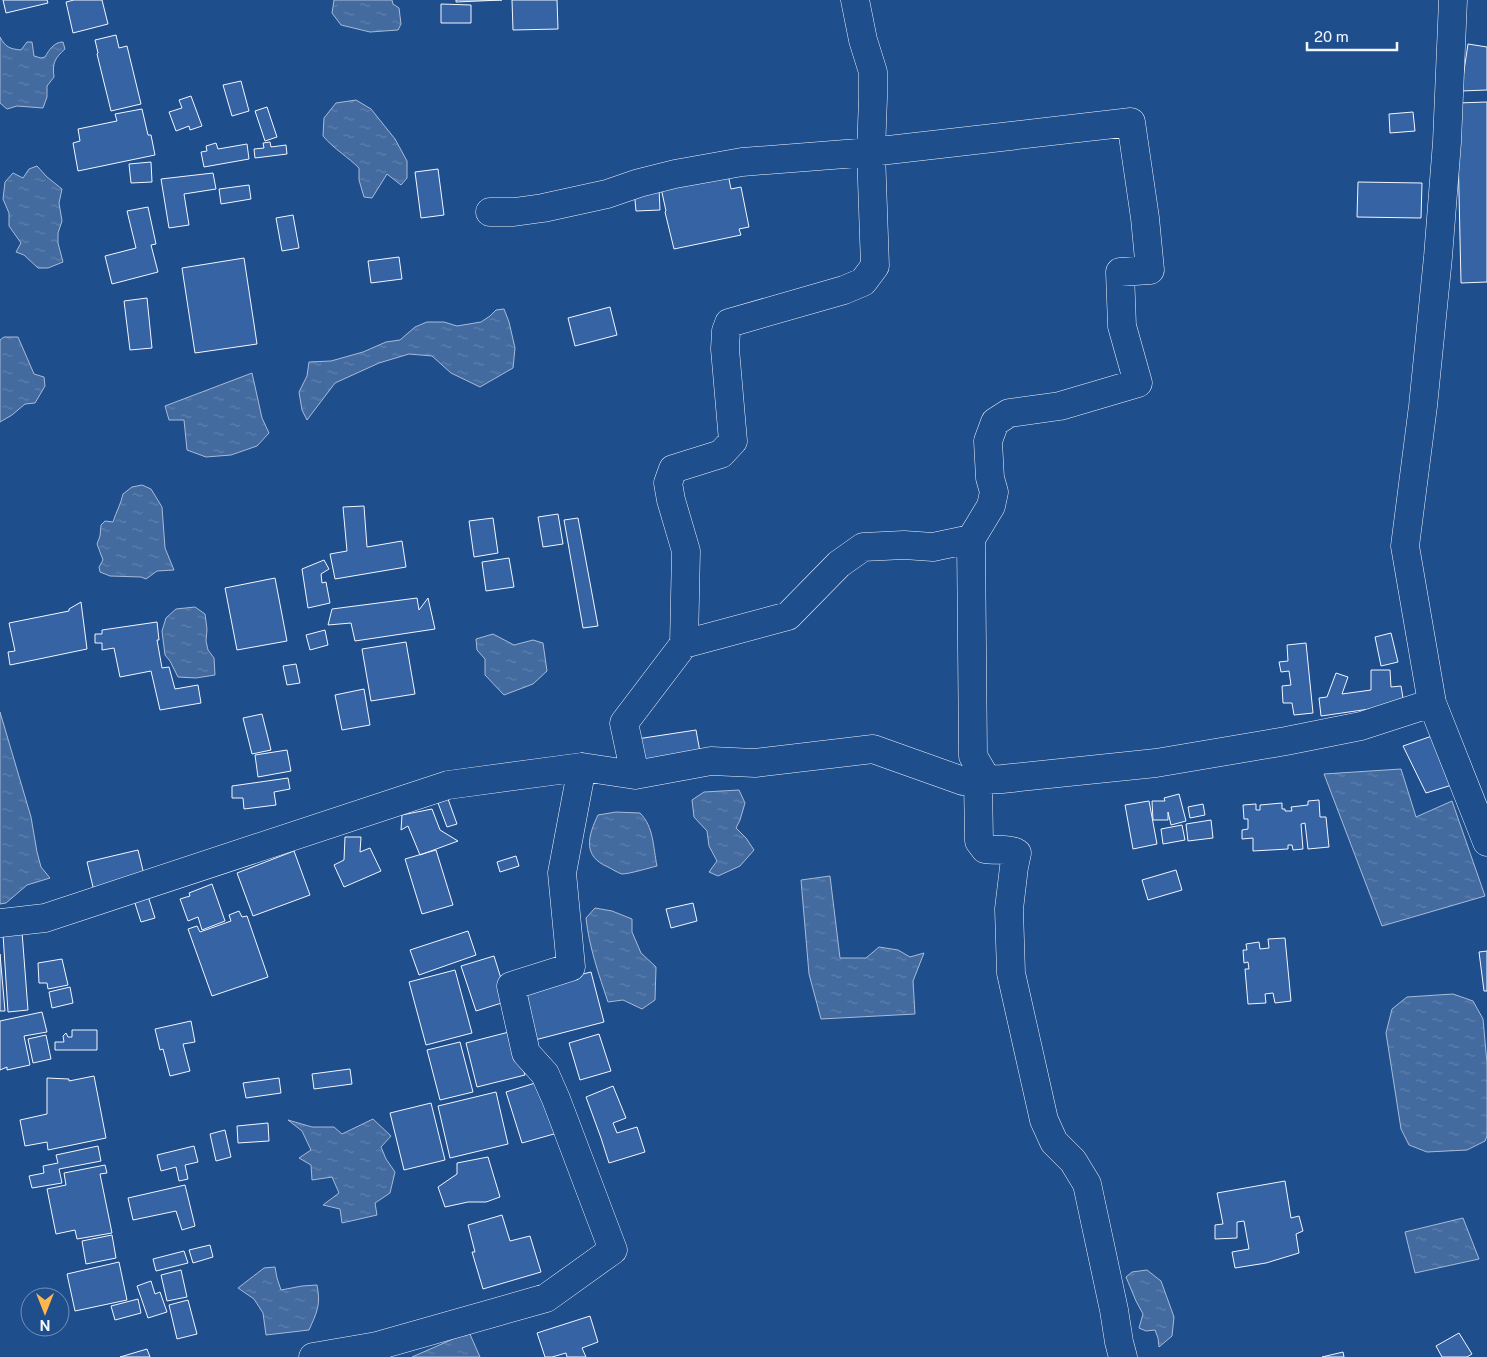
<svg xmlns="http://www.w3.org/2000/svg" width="1487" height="1357" font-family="'Public Sans',sans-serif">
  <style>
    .water { fill: url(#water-ripples); stroke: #a8bbd7 }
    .building { fill: #3563a3; stroke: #f2f6ff }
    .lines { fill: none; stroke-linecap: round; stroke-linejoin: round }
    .street-casing { stroke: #f2f6ff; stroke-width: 29 }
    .street { stroke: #1f4e8c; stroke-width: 28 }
  </style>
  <defs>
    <pattern id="water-ripples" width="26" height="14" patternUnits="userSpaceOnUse" patternTransform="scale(1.25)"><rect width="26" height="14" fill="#446ba0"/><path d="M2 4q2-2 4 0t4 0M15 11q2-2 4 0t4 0" fill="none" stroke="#5f81ae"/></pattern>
  </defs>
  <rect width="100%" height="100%" fill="#1f4e8c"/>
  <path class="water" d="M334,0h58l1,4 6,4 2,16 -3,6 -28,2 -29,-7 -9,-12z
    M0,37c5,10 10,12 21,13l6,-8h5l2,14 7,2 4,-1c4,-7 9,-15 18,-15l2,7c-10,9 -13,14 -11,28l-7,9v11l-4,11 -26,-2 -10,3 -7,-6z
    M356,100l15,9 24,30 12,22v17l-6,7 -14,-11 -15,24 -8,-1 -5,-17v-12c-11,-11 -25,-19 -36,-32l1,-18 12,-15z
    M37,166l10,11 15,12 -3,14 3,18 -4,12v10l5,19 -15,6h-10l-14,-13 -8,-3 5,-9 -12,-17v-13l-6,-14 2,-17 8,-9 10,5 6,-9z
    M504,309l5,13 6,26 -2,20 -33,19 -29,-14 -19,-17 -23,-2 -30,9 -44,20 -28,37 -5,-10 -3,-18 8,-16 2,-14 22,-1 32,-9 23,-10 14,-2 15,-13 12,-5h17l13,4 24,-4 9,-6 6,-6z
    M4,337h14l16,37 10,3 1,9 -10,17 -10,1 -13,11 -12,7v-82z
    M252,373l10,45 7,15 -12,13 -26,9 -25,2 -19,-7 -3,-30h-15l-4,-14z
    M142,485l9,4 11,18 3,41 9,22 -17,1 -11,8 -5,-2 -31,-1 -10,-4 -1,-5 4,-7 -6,-16 3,-8 1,-11 4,-4 8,1c3,-10 8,-18 10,-28l9,-7z
    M195,607l10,7 2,15 -1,12 2,9 6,8 1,17 -19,3 -18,-1 -8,-16 -5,-6 -3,-24 4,-13 10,-9z
    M493,634l21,11 19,-5 10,3 4,28 -14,13 -29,11 -19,-20v-16l-8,-9 -1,-11z
    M0,712l31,105 6,35 4,15 9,11 -23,7 -21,18 -6,1z
    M1401,769l15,48 36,-16 33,95 -103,30 -58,-152z
    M739,790l6,13 -5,17 -4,8 10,10 8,12 -14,16 -22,10 -9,-4 8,-11 -8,-15 -2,-15 -13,-14 -2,-17 12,-8z
    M616,812l24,1c14,14 13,34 17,53 -8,2 -28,8 -35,8 -4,-1 -10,-5 -14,-7 -26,-11 -20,-31 -10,-52z
    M830,876l10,82h26l13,-11 19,3 12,7 14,-4 -11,28 2,33 -94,5 -12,-45 -8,-94z
    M595,908l17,3 20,8v13l9,21 15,14 -1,33 -13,9 -19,-9 -15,2c-9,-27 -19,-55 -22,-84z
    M1453,994l20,7 10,18 4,44v73l-2,5 -18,9 -40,2 -18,-7 -8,-16 -15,-96 6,-24 15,-12z
    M373,1119l18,17 -10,11 5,12 9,13 -5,21 -15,10 2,12 -35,8 -2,-14 -17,-4 16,-12 -7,-16 -20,3 -1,-15 -12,-7 12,-8 -9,-19 -14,-11 24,7h22l8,7z
    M1463,1218l16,41 -64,14 -10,-41z
    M275,1267l2,11 4,12 21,-4 15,-1c4,20 0,27 -8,45l-43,5 -3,-22 -9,-14 -16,-11 26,-20z
    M1147,1270l14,11 13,36 -2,19 -13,11 -1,-9 -3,-8 -9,1 -7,-3 4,-14 -7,-13 -10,-24 6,-5z
    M469,1332l11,25h-68z"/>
  <path class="building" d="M3,0h44l1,3 -42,10z
    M74,0h28l6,24 -35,9 -7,-31z
    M456,0h46l-46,2z
    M512,0h45l1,29 -45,1z
    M441,4l30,1v18h-30z
    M116,35l3,13 8,-2 14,58 -30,7 -14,-57 1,-1 -3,-13z
    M1468,44l19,3v43l-26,1z
    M241,81l8,30 -17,5 -9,-31z
    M191,96l11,30 -12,4 -1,-4 -13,5 -7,-19 13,-4 -3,-8z
    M1487,102v180l-26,1 -4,-180z
    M267,107l10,30 -12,4 -10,-30z
    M142,109l6,26h3l4,20 -77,16 -5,-28 7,-2 -2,-12 39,-8 -2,-7z
    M1413,112l2,19 -25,2 -1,-19z
    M270,142l1,5 15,-2 1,9 -32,4 -1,-9 10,-1 -1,-5z
    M216,143l2,6 29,-5 2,15 -45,8 -3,-15 6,-1 -1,-5z
    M151,162l1,20 -21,1 -2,-19z
    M438,169l6,46 -23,3 -6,-46z
    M213,173l3,16 -32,5 5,31 -20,3 -8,-49z
    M728,174l3,15 10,-2 8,40 -10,2 2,6 -67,14 -9,-37 1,-1 -5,-23z
    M1358,182l64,1 -1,35 -64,-1z
    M249,185l2,14 -30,5 -2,-15z
    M659,188l1,22 -24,1 -2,-21z
    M148,207l8,37 -5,1 7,27 -46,12 -7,-28 31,-8 -9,-37z
    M293,215l6,33 -17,3 -6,-33z
    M399,257l3,22 -31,4 -3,-22z
    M244,258l13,86 -62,9 -13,-85z
    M147,298l5,50 -22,2 -6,-49z
    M610,307l7,28 -42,11 -7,-28z
    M364,506l3,41 35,-6 4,26 -71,12 -5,-25 17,-3 -4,-44z
    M558,514l5,30 -20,3 -5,-30z
    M493,518l5,35 -24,4 -5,-36z
    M578,518l20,108 -15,2 -19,-108z
    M509,558l5,29 -28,4 -4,-29z
    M324,560l5,9 -8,5 1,9 4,-1 4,21 -22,5 -6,-39z
    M275,578l12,63 -50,9 -12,-62z
    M417,598l2,12 9,-12 7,31 -80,12 -4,-18 -23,2 4,-16z
    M81,602l6,47 -77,16 -2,-13 7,-1 -6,-28 60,-12v-2z
    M157,622l2,18h-2l5,28 7,-1 6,22 23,-4 3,18 -41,7 -9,-39 -31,6 -6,-29 -12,2v-7h-7v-9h7v-4z
    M325,630l3,15 -18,5 -4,-15z
    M1391,633l7,29 -17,4 -6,-29z
    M406,642l9,52 -44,7 -9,-52z
    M1306,643l7,70 -19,2 -2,-12h-9l-1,-17 9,-1 -2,-14 -8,1 -2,-10 9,-1 -1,-16z
    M296,664l4,19 -13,2 -4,-19z
    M1371,670h19l1,17 10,-1 3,18 -83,12 -2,-18 8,-1 9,-24 12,4 -6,17 29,-4z
    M364,689l6,36 -28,5 -7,-35z
    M262,714l9,36 -19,4 -9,-36z
    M696,730l4,22 -59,9 -4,-22z
    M1432,736l20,49 -26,8 -23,-47z
    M287,750l4,21 -33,6 -3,-22z
    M288,778l2,11 -16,3 2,13 -32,4 -1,-11h-11v-12z
    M1179,794l7,27 -15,4 -3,-13v8h-15l-1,-19h13l-1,-3z
    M448,799l9,25 -10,3 -9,-24z
    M1319,800l1,17h6l3,30 -21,2 -3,-26 -4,1 2,25 -10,1 -1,-5h-4v4l-35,2v-13l-11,1v-9l6,-1v-10h-4l-1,-14 13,-1v6h4v-5l22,-2v6h3v2h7l-1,-4 17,-2v-4z
    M1149,801l8,43 -24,5 -8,-44z
    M1203,804l2,11 -15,3 -2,-11z
    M432,809l8,21 18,11 -38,14 -12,-29 -7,4 1,-15z
    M1211,820l2,18 -25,3 -2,-17z
    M1182,825l3,15 -22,4 -2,-15z
    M345,837h16l-1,15 10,-4 11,23 -37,16 -10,-22 10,-5z
    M138,850l7,29 -51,12 -7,-29z
    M436,850l17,55 -31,9 -17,-55z
    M294,851l16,44 -57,21 -16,-43z
    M516,856l3,10 -19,6 -3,-10z
    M1176,870l6,20 -34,10 -6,-20z
    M212,884l13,37 -23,9 -4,-13 -10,4 -8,-22 10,-3 -1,-3z
    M147,893l8,25 -14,4 -8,-25z
    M693,903l4,18 -26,7 -5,-19z
    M239,911l3,6 5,-1 21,61 -56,19 -24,-67 9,-3 3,6 31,-11 -2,-6z
    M468,931l8,24 -57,20 -9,-25z
    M22,932l6,78 -20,2 -5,-78z
    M1285,938l6,63 -16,2 -2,-10 -8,1 1,9 -18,1 -3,-35h4l-1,-7 -4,1 -1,-13h4l-1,-6 13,-2 1,7 9,-1 -1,-9z
    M1487,951v40h-3l-5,-39z
    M0,954l5,57h-5z
    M494,956l14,45 -32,10 -15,-45z
    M62,959l6,26 -20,4 -1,-6h-8l-1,-20z
    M455,970l17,63 -46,12 -17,-63z
    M591,972l13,50 -73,19 -13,-51z
    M70,987l3,16 -21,5 -3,-16z
    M42,1012l5,20 -23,4 6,29 -23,5v-3l-7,3v-49z
    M191,1021l4,21 -12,2 7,27 -20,5 -7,-27 -3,1 -5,-21z
    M72,1030h25v20h-42v-8h9l-1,-6 3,-3 2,4h4z
    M513,1031l12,44 -48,12 -11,-44z
    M599,1034l12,37 -31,9 -11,-37z
    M46,1035l5,24 -18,4 -5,-24z
    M460,1042l13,50 -33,8 -13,-50z
    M350,1069l2,15 -38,5 -2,-15z
    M94,1076l12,62 -58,12 -1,-8 -22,4 -5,-26 27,-6v-36l22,1v2z
    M279,1078l2,15 -35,5 -3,-15z
    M545,1080l16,52 -39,11 -16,-51z
    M613,1086l13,32 -13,5 4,10 20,-6 8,25 -36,11 -8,-25 -15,-41z
    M496,1092l12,52 -58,14 -12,-52z
    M431,1103l14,57 -41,10 -14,-57z
    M268,1123l1,18 -31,2 -1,-17z
    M225,1130l6,27 -15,4 -6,-27z
    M98,1146l3,15 -42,8 3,14 -30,5 -3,-12 15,-3 -1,-7 15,-3 -2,-8z
    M194,1146l4,16 -13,3 3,14 -9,2 -3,-14 -15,4 -4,-16z
    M488,1157l12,40 -14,5h-18l-23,5 -7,-20 19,-13v-11z
    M105,1165l2,8 -7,1 12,59 -35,6 -2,-9 -19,4 -9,-45 19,-4 -2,-12z
    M1285,1181l6,37 8,-2 4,15 -7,3 3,19 -33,10 -31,5 -3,-16 17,-3 -5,-28 -7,1v16l-22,1v-14l8,-1 -6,-31z
    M185,1185l10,41 -13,4 -6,-19 -43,9 -5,-22z
    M502,1215l8,26 20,-5 11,36 -58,17 -11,-37h3l-7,-27z
    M112,1235l4,23 -30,6 -4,-23z
    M210,1245l3,12 -20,6 -4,-13z
    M184,1251l4,12 -32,8 -3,-12z
    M119,1262l8,38 -52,11 -8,-37z
    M181,1270l6,27 -20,4 -6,-26z
    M151,1281l4,13 5,-2 7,20 -19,6 -11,-32z
    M138,1299l3,14 -26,7 -4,-14z
    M188,1300l9,34 -20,5 -8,-34z
    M590,1316l8,26 -16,6 4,9h-19l-1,-4 -14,4h-7l-8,-24z
    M1459,1333l13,21 -5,3h-25l-6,-11z
    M147,1349l3,8h-30z
    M1343,1352l1,5h-22z"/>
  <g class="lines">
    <g class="street-casing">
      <path id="street" d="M1453,0l-6,142 -9,115 -15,149 -18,140 27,157 55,139
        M490,212h24l29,-4 64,-14 32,-11 36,-9 67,-12 129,-10 260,-30 14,96 5,52 -30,2 2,54 16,57 -78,23 -51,7 -14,9 -7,19 2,37 4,14 -3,14 -20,33 -38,8 -29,-2 -41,2 -24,17 -51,52 -104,28 -60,79 11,52
        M971,539l2,217 14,24
        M684,644l2,-93 -15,-51 -3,-17 5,-14 48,-15 12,-13 -8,-92 1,-18 3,-8 115,-33 19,-8 12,-16 -4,-114 2,-54v-26l-10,-32 -8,-40
        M978,780l1,61 6,8c10,2 24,-1 32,4l-3,14 -5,42 2,64 33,147 10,22 19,19 14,23 27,126 5,32 4,15
        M0,923l45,-5 403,-133 134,-18 53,8 76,-14 44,2 118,-14 90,32 39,-2 154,-16 130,-22 75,-15 71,-23
        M313,1357l64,-11 169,-48 67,-48 -57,-151 -11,-25 -19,-21 -15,-67 60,-19 -9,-94 20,-106"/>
    </g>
    <use href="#street" class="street"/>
  </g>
  <g transform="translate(45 1312) rotate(180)"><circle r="24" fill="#1f4e8c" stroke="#7391ba"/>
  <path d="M0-4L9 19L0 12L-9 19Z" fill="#ffb74d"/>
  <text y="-8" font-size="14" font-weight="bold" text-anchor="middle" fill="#f2f6ff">N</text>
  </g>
  <path d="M1307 42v8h90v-8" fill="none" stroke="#f2f6ff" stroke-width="2.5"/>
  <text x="1314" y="42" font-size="15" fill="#f2f6ff" stroke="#1f4e8c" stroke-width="4" paint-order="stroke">20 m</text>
</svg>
